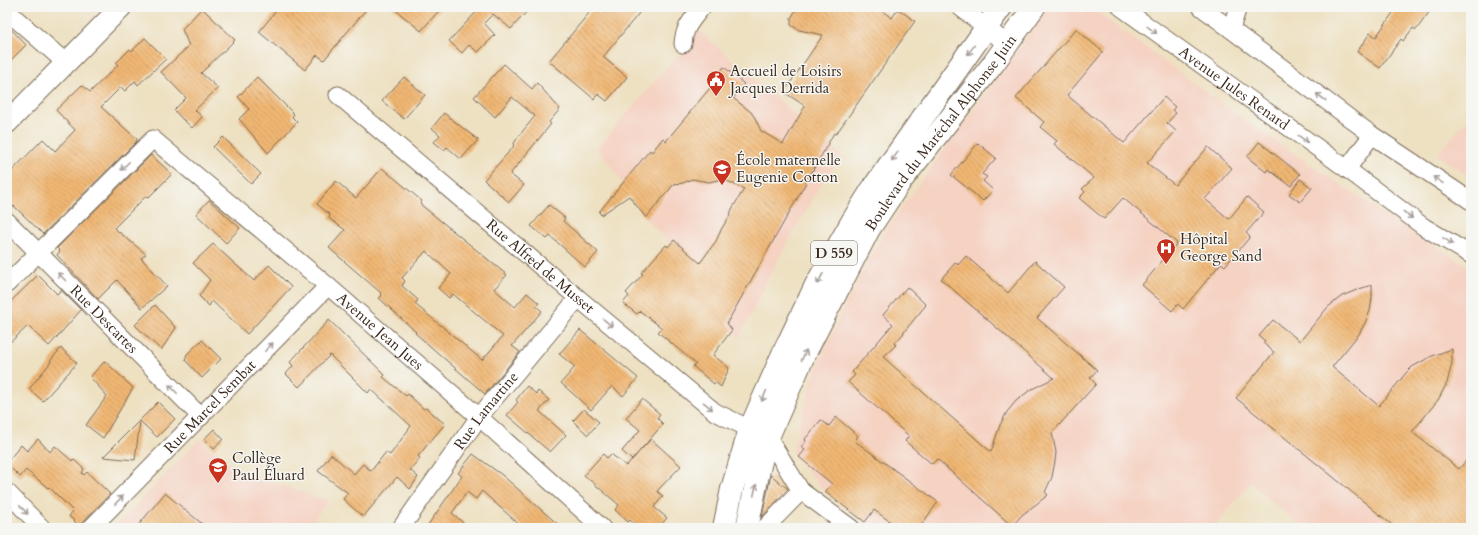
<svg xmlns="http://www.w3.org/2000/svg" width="1478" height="535" font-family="Cardo,serif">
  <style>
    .built { fill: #f5d2c2 }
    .building { fill: url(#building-back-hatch); fill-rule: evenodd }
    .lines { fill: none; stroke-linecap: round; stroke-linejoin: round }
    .minor-casing { stroke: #7a6a57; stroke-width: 19 }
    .tertiary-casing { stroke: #7a6a57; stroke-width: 23 }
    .primary-casing { stroke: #7a6a57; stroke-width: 24 }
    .minor { stroke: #fff; stroke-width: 17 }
    .tertiary { stroke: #fff; stroke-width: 21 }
    .primary { stroke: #fff; stroke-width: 22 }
    .oneway { stroke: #a79f9a }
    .labels { text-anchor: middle; stroke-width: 3; stroke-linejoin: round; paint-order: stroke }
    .shield { fill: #f6f6f2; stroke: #73675e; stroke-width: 1 }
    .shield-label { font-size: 14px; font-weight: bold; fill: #3b2a1e }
    .poi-label { font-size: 15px; fill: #3b2a1e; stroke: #f6f6f2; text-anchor: start }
    .street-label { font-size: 15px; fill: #3b2a1e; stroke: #f6f6f2 }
  </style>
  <defs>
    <pattern id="building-back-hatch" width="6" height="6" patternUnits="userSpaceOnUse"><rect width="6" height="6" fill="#f1b773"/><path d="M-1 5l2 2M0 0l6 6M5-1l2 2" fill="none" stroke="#c4955e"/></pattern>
  </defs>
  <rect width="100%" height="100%" fill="#f6f6f2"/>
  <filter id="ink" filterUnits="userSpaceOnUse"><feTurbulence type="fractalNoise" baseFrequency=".025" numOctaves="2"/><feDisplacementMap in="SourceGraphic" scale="8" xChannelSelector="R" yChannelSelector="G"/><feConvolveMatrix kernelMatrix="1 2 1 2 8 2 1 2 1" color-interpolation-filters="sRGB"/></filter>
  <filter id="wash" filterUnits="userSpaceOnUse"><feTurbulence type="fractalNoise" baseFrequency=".012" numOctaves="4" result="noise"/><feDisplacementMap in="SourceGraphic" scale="16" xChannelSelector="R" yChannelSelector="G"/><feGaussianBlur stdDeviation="0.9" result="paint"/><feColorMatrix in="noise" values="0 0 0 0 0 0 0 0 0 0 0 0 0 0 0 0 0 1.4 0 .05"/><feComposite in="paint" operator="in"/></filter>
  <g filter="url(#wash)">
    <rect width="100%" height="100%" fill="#eee1c2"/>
    <path class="built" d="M1049,7h41l156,114 138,93 87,54v260h-168l-53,-45 -36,45h-340l-49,-36 -33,-40 23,-81 30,-66 39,-73z
      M699,31l143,124 -23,33 -39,68 -41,82 -33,-45 -22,-25 -17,-27 -22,-23 -34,-52 -14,-18z
      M1471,116v61l-35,-22z
      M200,439l32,29 96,33 -21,27h-193z"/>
    <g id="blocks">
      <path class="building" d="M279,7h13l7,6 5,-6h64l-44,53 -7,-5 -12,15 -46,-38z
        M392,7h50l-21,24z
        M481,7h50l-20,22 -18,-15 -9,9 11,12 -17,17 -9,-7 -7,8 -13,-12z
        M594,7h50l-41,50 24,20 -20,24 -9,-7 -4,5 -45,-38z
        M798,7h78l16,11 6,-9 17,12 -79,113 -2,-1 -107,190 5,7 -19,25 16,13 -8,19 -6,-5 -1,2 -21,-18 3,-2 -38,-32 4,-4 -22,-17 -3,3 -14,-11 6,-7 -3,-3 17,-19 -2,-1 25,-28 2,2 6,-7 26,23 16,-22 6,-13 7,-11 3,-8 12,-20 -21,-10 -14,3 -17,-3 -9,4 -9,1 -28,34 -17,-22 -28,19 -2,-3 51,-62 2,2 11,-14 3,3 49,-59 -2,-2 11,-13 20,17 -11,14 18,14 4,6 6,13 22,13 22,-38 -21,-14 39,-57 -24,-5 -8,-5v-7z
        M1397,7h36l-17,23 -3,-2 -10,13 -2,-2 -21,29 -23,-16 13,-19 6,4z
        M202,8l33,32 -34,33 17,15 -23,22 7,7 -10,11 -8,-8h-1l-9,-10 12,-12 -25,-26 28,-26 -7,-17z
        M7,25l19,20 -19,19z
        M1076,29l27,23 -36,43 57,48 40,-46 11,10 -3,3 4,3 -9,10 9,8 -29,32 28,22 33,-38 24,21 -27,31 24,20 18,-22 17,15 -18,21 4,4 -25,29 -4,-3 -38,46 -5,-5 -6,7 -30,-26 35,-42 -54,-45 -19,21 -25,-21 6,-6 -3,-3 12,-11 -40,-34 3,-3 -17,-14 4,-5 -28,-24z
        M145,38l21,21 -28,26 -3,-4 -10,10 -4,-4 -20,20 36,32 -1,3 -93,92 -29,-28 -5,5h-2v-35l36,-37 12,12 20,-21 -19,-20 26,-25 8,7 28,-27 -2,-2 14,-14 2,2z
        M504,64l28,25 5,-6 23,26 -11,13 2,2 -41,50 14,11 -15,17 -25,-22 30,-34 -1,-1 5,-8 17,-21 -23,-19 -17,20 -21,-20z
        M257,77l37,37 -2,3 5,5 -29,31 -29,-34 10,-10 -11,-12z
        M404,77l21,18 -21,24 -22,-18z
        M444,113l34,27 -17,19 -14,-12 -3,3 -10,-8 6,-7 -8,-7z
        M223,137l38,37 -10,10 -38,-37z
        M1259,142l41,32 -9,12 -23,-17 -2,3 -19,-15z
        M978,143l18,15 -14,16 5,3 -4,4 10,9 -10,11 -32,-26z
        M151,155l21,19 -24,24 -2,-2 -32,32 32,26 -5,4 26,28 -25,22 -25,-28 -19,19 -41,-44 3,-4 -3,-3z
        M382,168l40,33 -2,3 87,71 -13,14 21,18 12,-14 12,10 -3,3 6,5 -30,35 8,6 -35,42 -70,-61 1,-1 -37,-34 3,-2 -2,-2 1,-1 -52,-45 16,-18 -16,-12 1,-3 -13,-11 19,-23 20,17zM426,251l25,23 -13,14 11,10 4,-4 50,42 -21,24 -67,-56 3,-4 -16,-14 3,-5 -3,-3z
        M1300,179l12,9 -12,14 -11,-8z
        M209,200l31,28 -14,15 -30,-29z
        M549,205l16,13 -2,3 35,31 -13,15 -35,-31 -3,3 -16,-13z
        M213,244l41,37 15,-16 22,22 -44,47 -35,-33 -3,5 -10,-10 11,-16 -17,-17z
        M966,256l42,37 27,-32 29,26 -27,31 60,52 -7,8 6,6 -44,49 4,19 -1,9 -3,16 -7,15 3,3 -26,20 -10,11 -75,-67 -5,5 -27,-23 4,-5 -61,-54 7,-7 -3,-3 41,-48 -10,-9 24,-28 19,18 -23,28h1l-10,11 2,1 -13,12 108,95 9,-27 7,-13 9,-11 14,-11 24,-12 -113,-99 15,-17 2,3z
        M38,275l19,19 4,-4 20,20 -32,36 -21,-20 -21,19v-40z
        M1372,285v13l-2,13 -5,12 -6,11 -27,33 47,39 27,-33 6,-6 20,-11 20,-7v14l-5,20 -9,17 -26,32 47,37 12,-14v73h-75l-160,-130 38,-46 -11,-9 2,-2 -6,-5 14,-16 27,21 28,-34 14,-11 17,-7z
        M155,305l21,23 -15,22 -26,-25z
        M329,320l56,55 -2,2 23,19 2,-2 16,15 2,-1 19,16 -27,32 2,2 -10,12 8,7 -8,12 -13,-12 -34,40 -20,-18 5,-6 -30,-22 13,-17 23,20 9,-10 8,7 15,-19 4,3 21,-29 -40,-37 -3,4 -38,-38 -31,32 -13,-13 7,-8 -3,-4z
        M580,330l58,48 -15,18 -11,-10 -21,24 -30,-27 14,-16 -16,-13z
        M202,340l19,19 -19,19 -17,-18 2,-6z
        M61,348l16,15 -34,38 -14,-12 22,-27 -1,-1z
        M105,361l28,27 -30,50 -17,-13 21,-29 -17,-19z
        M527,386l9,8 2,-3 11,9 -10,11 27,24 -16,17 -43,-37 11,-13 -2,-2z
        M642,399l18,15 -3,4 6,6 -31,36 -10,-9 18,-21 -14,-12z
        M158,402l17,17 -18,18 -17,-16 -5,39 -32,-3z
        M584,409l15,13 -11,13 -15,-14z
        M836,417l22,19 -3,5 83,61 -19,26h-20l-25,-18 -9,12 -40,-30 7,-8 -33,-27 6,-7 -4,-3 5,-6 -1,-2 16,-19 8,6z
        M214,429l9,10 -9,10 -10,-10z
        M38,439l12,13 5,-6 17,15 1,-2 11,10 -2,4 2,2 3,-3 23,22 -31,32 -10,-10 4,-5 -24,-24 -1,1 -22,-18 -6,7 -13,-13v-2l14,-17 6,6z
        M651,439l30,27 -24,25 6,5 -9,11 13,11 -9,10h-19l-9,-8 -2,2 -13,-12 4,-5 -35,-30 19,-21 4,4 4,-4 15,12z
        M473,454l29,21 60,53h-39l-41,-37 -6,8 -9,-7 -15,21 17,15h-43l36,-52 -4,-3z
        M771,475l17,14 -26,28z
        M165,493l42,35h-71z"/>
    </g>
  </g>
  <g filter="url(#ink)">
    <use href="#blocks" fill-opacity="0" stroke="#7a6a57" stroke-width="1"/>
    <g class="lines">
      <g class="minor-casing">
        <g id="minor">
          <path d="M960,7l47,37"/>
          <path id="s1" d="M1121,7l226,162 77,58 47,28"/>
          <path d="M1201,7l171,128 99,66"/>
          <path d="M7,11l59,52"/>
          <path d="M1231,29l7,-22"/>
          <path d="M683,44c1,-17 9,-24 19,-37"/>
          <path id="s2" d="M338,95l240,203 137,114 35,17"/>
          <path d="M1347,169l25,-34"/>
          <path id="s3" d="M7,221l194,196"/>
          <path id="s4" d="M7,284l146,-145 175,147 151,131 123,111"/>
          <path d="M768,437l33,54 50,37"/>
          <path d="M7,492l35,36"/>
          <path id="s5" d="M91,528l237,-242"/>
          <path id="s6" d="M401,528l78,-111 99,-119"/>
          <path d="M765,528l36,-37"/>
        </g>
      </g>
      <g class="tertiary-casing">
        <path id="tertiary" d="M7,123l114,-116"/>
      </g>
      <g class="primary-casing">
        <g id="primary">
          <path d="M724,528l8,-39 18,-60 32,-73 34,-71 37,-65 20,-32 128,-181"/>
          <path id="s7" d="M747,528l13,-63 8,-28 36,-82 65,-126 31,-47 93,-118 41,-57"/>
        </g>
      </g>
      <use href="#minor" class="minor"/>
      <use href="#tertiary" class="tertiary"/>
      <use href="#primary" class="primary"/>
    </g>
    <defs><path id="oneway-shaft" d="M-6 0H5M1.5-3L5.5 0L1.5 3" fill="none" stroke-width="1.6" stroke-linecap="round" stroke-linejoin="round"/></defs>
    <g class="oneway">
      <use href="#oneway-shaft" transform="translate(1152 30) rotate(36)"/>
      <use href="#oneway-shaft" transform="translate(971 50) rotate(125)"/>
      <use href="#oneway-shaft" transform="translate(1321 97) rotate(-143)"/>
      <use href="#oneway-shaft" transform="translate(1303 139) rotate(36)"/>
      <use href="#oneway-shaft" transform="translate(895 156) rotate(125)"/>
      <use href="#oneway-shaft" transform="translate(125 166) rotate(135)"/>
      <use href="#oneway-shaft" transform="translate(1438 180) rotate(-145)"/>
      <use href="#oneway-shaft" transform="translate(1408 215) rotate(37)"/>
      <use href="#oneway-shaft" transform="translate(1448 241) rotate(31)"/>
      <use href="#oneway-shaft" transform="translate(62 277) rotate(-135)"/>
      <use href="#oneway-shaft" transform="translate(820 279) rotate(119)"/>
      <use href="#oneway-shaft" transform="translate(608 323) rotate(40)"/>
      <use href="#oneway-shaft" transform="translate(269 347) rotate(-46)"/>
      <use href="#oneway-shaft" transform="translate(804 355) rotate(-65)"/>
      <use href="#oneway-shaft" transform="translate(173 389) rotate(-135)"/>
      <use href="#oneway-shaft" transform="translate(764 396) rotate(114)"/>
      <use href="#oneway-shaft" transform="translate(708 406) rotate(40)"/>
      <use href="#oneway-shaft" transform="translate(755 490) rotate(-78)"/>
      <use href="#oneway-shaft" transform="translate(119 500) rotate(-46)"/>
      <use href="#oneway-shaft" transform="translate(24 510) rotate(46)"/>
    </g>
  </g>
  <defs>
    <g id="civic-pin" transform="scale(1)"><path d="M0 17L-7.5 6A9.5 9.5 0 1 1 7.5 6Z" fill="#c8321e" stroke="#f6f6f2"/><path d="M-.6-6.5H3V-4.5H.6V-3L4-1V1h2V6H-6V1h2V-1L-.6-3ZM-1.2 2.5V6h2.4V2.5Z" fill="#fff"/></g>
    <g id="school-pin" transform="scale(1)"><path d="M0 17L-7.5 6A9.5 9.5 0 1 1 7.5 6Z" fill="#c8321e" stroke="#f6f6f2"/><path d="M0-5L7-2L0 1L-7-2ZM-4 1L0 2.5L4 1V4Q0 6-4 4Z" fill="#fff"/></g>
    <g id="hospital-pin" transform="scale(1)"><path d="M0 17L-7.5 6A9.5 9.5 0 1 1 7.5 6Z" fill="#c8321e" stroke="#f6f6f2"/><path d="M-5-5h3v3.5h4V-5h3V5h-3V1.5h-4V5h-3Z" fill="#fff"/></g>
  </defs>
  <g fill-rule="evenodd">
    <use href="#civic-pin" x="716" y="80"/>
    <use href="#school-pin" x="722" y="169"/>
    <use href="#hospital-pin" x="1166" y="248"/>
    <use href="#school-pin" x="218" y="467"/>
  </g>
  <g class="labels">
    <rect class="shield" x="811" y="241" width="46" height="24" rx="3"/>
    <g class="shield-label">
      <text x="834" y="258">D 559</text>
    </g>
    <g class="poi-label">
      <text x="730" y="76">Accueil de Loisirs<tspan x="730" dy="17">Jacques Derrida</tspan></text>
      <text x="736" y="165">École maternelle<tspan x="736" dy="17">Eugenie Cotton</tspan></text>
      <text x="1180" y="244">Hôpital<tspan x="1180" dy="17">George Sand</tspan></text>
      <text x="232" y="463">Collège<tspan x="232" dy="17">Paul Éluard</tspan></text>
    </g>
    <g class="street-label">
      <text dy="5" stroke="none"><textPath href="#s1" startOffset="139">Avenue Jules Renard</textPath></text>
      <text dy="5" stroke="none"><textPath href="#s7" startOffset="445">Boulevard du Maréchal Alphonse Juin</textPath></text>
      <text dy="5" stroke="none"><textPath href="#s2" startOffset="265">Rue Alfred de Musset</textPath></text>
      <text dy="5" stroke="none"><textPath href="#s3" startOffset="138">Rue Descartes</textPath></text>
      <text dy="5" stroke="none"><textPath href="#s4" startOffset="503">Avenue Jean Jues</textPath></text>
      <text dy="5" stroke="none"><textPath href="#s5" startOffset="170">Rue Marcel Sembat</textPath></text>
      <text dy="5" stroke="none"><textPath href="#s6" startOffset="145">Rue Lamartine</textPath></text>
    </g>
  </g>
  <rect width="1478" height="535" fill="none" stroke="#f6f6f2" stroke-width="24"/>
</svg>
